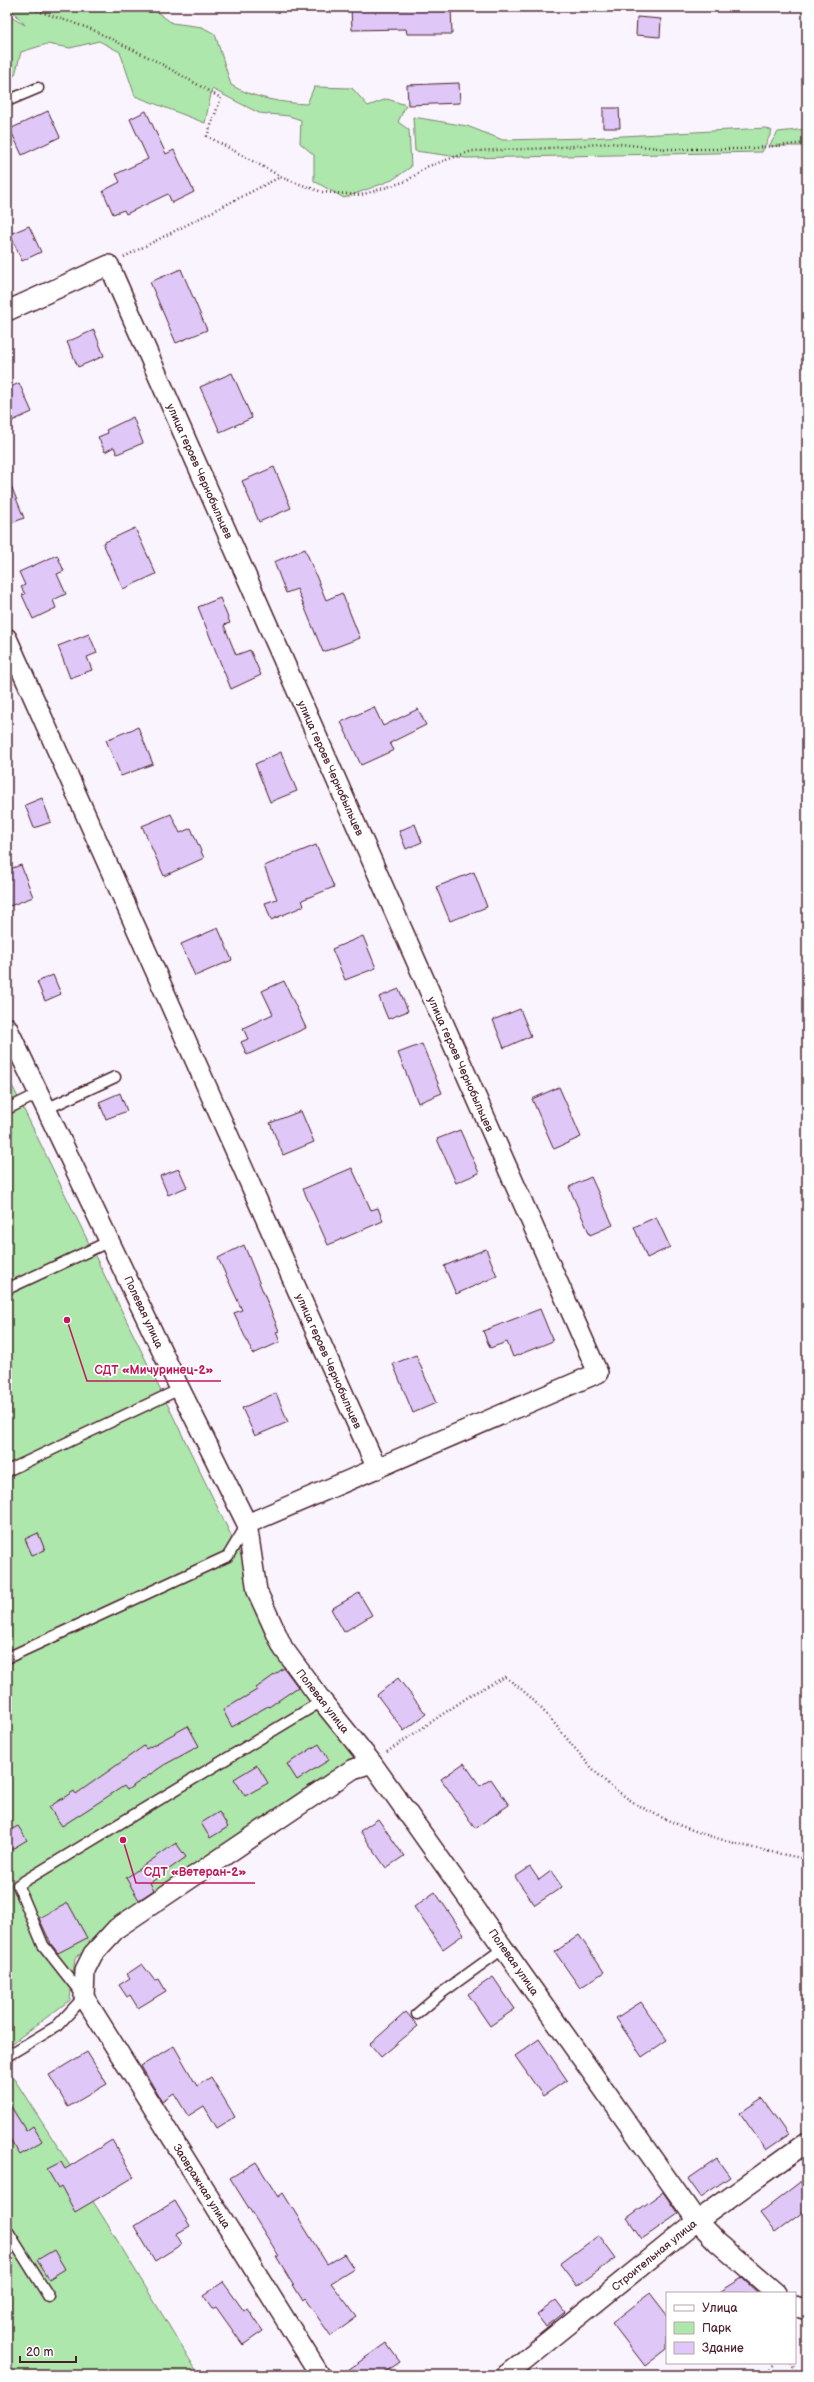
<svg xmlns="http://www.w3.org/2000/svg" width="814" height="2382" font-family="'Balsamiq Sans',sans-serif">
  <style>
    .green { fill: #ade7ac; stroke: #7c836c }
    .building { fill: #dfc8f8; stroke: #4a1f2b }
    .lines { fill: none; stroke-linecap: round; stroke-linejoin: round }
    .service-casing { stroke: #4a1f2b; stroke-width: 13 }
    .minor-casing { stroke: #4a1f2b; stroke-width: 22 }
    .path { stroke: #4a1f2b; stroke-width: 2.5; stroke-dasharray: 1 3; stroke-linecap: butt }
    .service { stroke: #fff; stroke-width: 10 }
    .minor { stroke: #fff; stroke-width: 19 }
    .labels { text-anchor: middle; stroke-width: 3.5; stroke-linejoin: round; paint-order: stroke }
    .street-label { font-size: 11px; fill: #4a1f2b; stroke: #fff }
    .leader { fill: none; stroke: #c2185b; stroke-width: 1.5 }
    .callout-dot { fill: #c2185b; stroke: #fff; stroke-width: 1.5 }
    .callout-label { font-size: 12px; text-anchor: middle; font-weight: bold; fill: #c2185b; stroke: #fff; stroke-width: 3.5; stroke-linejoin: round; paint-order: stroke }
  </style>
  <rect width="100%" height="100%" fill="#f9f4fe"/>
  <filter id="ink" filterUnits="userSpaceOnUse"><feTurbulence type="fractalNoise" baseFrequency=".025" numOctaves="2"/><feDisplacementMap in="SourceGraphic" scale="8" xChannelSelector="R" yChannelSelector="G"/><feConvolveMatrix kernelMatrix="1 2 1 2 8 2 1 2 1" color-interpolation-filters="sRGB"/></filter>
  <g filter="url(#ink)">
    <path class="green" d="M9,7h141l22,16 30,4 13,7 16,51c22,13 51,18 76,19l7,-17 38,1 16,18 19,-7 19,6 -8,17 11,8 2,37 -19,13 -48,18 -30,-17v-26l-14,-12 1,-23 -12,-4 -30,-3 -47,-24 -7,34 -70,-27 -15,-44 -21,-11 -29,7 -23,-4 -26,8 -6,23 -8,4v-64l18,10z
      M413,117l54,9 36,14 84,-2 179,-10 6,3 -10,21 -296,6 -51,-7z
      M807,129v17h-38l9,-14z
      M7,1075l239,491 18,66 90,126 -279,200 -5,42 -63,47z
      M7,2068l96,149 96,158h-192z"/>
    <path class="building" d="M351,7h100l1,27h-45l-1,-5 -54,1z
      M637,17l24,2 -1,18 -24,-2z
      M459,83l1,20 -52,2 -1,-20z
      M603,108h16l1,20h-17z
      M48,111l12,26 -38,18 -12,-26z
      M146,111l20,43 8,-4 20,42 -22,11 -4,-9 -42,20 -2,-4 -11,4 -10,-23 17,-9 -4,-8 32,-15 -18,-40z
      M29,226l12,26 -19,9 -12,-27z
      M181,269l26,61 -31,13 -26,-61z
      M94,330l10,26 -26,11 -11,-25z
      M232,373l20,45 -32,14 -20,-45z
      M19,383l13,29 -20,9 -5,-12v-20z
      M133,417l10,26 -26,11 -3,-7 -9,5 -7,-15 10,-4 -2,-3z
      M274,467l17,41 -32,14 -17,-41z
      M8,478l16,40 -17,7v-46z
      M135,528l21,46 -33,15 -20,-46z
      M305,549l21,51 16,-7 18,45 -37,14 -26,-63 -11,4 -12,-31z
      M57,555l7,16 -7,3 9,20 -13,6 3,8 -23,11 -11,-24 3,-1 -4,-7 4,-2 -6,-13z
      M220,598l10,25 -6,2 12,30 14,-5 11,25 -30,14 -33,-82z
      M89,634l8,19 -10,4 5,13 -22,8 -12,-32z
      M374,707l9,19 35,-17 8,16 -36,18 4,7 -33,15 -20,-43z
      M138,727l15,37 -32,12 -15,-36z
      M281,752l16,39 -27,11 -15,-38z
      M42,798l9,24 -17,6 -9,-23z
      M171,814l9,19 11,-5 13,30 -40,18 -22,-50z
      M415,824l7,18 -16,7 -7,-18z
      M316,845l18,42 -32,13 2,6 -33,14 -6,-17 12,-4 -13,-33z
      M21,865l12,32 -26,10v-37z
      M474,872l13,35 -37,14 -14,-34z
      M218,928l14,32 -37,16 -14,-32z
      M363,936l13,32 -31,12 -13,-31z
      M53,975l8,19 -16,7 -8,-19z
      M284,981l22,47 -59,27 -6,-13 7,-3 -5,-11 30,-14 -11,-23z
      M399,989l9,22 -20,8 -9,-22z
      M520,1009l11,27 -27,12 -11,-28z
      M422,1044l20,49 -24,10 -20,-50z
      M559,1087l22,50 -27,12 -22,-50z
      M120,1093l7,18 -21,8 -7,-17z
      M301,1111l13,31 -31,13 -13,-32z
      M460,1130l19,43 -23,10 -19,-44z
      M352,1168l19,42 7,-2 5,13 -55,24 -25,-56z
      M179,1169l8,18 -19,8 -8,-19z
      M591,1177l22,48 -23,10 -21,-48z
      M656,1217l14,30 -23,11 -13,-31z
      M244,1245l35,86 -3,1 4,10 -27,12 -19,-41 8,-3 -24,-52z
      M486,1249l11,27 -41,18 -12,-28z
      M540,1309l13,32 -40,16 -6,-15 -17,6 -7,-17z
      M416,1355l20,48 -23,10 -20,-49z
      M276,1393l12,29 -33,14 -13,-28z
      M38,1533l7,17 -13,5 -7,-16z
      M359,1593l13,22 -28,17 -13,-23z
      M284,1668l14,19 -29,20 -1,-1 -36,21 -9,-17 34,-20 -1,-2z
      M398,1678l28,36 -22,17 -27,-36z
      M188,1726l11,20 -35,19 -37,25 -3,-4 -62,40 -13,-19 25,-16 2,3 68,-48 2,3z
      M319,1744l10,16 -32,20 -10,-16z
      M464,1763l16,23 11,-7 18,26 -34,23 -34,-49z
      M257,1765l11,18 -23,13 -11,-17z
      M219,1812l9,15 -18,11 -9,-15z
      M378,1819l26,37 -18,12 -26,-37z
      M18,1826l9,14 -20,12v-20z
      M176,1843l10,14 -36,26 4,7 -15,10 -13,-22z
      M530,1867l9,13 12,-9 11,16 -27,18 -20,-28z
      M435,1892l29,42 -21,15 -29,-42z
      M68,1903l19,35 -29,15 -7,-9 -12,-26z
      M579,1935l25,37 -24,16 -25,-36z
      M142,1964l13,17 4,-2 7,12 -28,17 -8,-13 -3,2 -8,-12 11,-7 -3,-4z
      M493,1977l22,32 -25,17 -22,-32z
      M641,2002l26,38 -25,17 -26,-39z
      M406,2012l12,14 -37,31 -11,-13z
      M539,2039l28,41 -24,16 -28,-40z
      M174,2046l23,40 14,-9 24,40 -18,11 -13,-22 -16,10 -14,-23 -12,8 -21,-35z
      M87,2052l20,32 -39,23 -19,-32z
      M762,2098l26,37 -22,15 -26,-37z
      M7,2100l19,31 7,-5 9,15 -22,14 -13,-21z
      M112,2140l22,37 -59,35 -14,-26 -3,2 -11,-19 14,-7 4,7z
      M717,2159l13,18 -29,20 -13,-18z
      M256,2162l22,35 5,-4 44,71 17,-10 10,15 -23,14 26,34 -26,19 -26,-37 -2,2 -27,-44 3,-1 -49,-78z
      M800,2182l7,10v17l-32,24 -15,-20z
      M663,2192l15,22 -36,25 -15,-21z
      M175,2201l15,25 -14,8 6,10 -27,17 -21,-35z
      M599,2235l17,23 -39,28 -17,-22z
      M54,2250l11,19 -16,10 -12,-19z
      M742,2278l16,15h-40z
      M223,2282l21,29 4,-2 15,22 -20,14 -27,-38 -4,2 -9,-13z
      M650,2293l17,22v34l-22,17 -33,-43z
      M556,2300l9,12 -19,15 -9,-12z
      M386,2343l14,19 -19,13h-40z"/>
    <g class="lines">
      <g class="service-casing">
        <path id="service" d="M7,101l31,-13
          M7,1109l31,-15
          M46,1109l69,-32
          M7,1289l103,-48
          M7,1471l173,-82
          M7,1658l221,-102 18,-30
          M417,2014l26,-22 61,-44
          M7,2056l50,-30 27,-29 -41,-52 -25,-60 304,-184
          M7,2230l42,67"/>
      </g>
      <g class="minor-casing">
        <path id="minor" d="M7,311l102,-46 489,1108 -351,151
          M7,638l370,831
          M7,1027l173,362 67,135 10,67 26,57 39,53 50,62 325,458 20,21 59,51
          M795,2306l12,4
          M320,2375l-236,-378 1,-27 8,-16 24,-26 236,-159 19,-6
          M506,2375l191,-154 110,-79"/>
      </g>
      <path class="path" d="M26,7l65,22 67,33 63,36 -14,38 73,40
        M124,257l156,-80 42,15 39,3 46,-14 19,-14 46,-16 79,-3 59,-5 58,6h74l65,-6
        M387,1752l87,-59 31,-16c40,26 64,70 98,102 51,48 138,68 204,80
        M791,2363l7,12
        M765,2375l10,-12"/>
      <use href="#service" class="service"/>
      <use href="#minor" class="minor"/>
    </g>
  </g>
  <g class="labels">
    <g class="street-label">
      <text transform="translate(200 471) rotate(66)" y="4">улица героев Чернобыльцев</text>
      <text transform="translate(331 768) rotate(66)" y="4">улица героев Чернобыльцев</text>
      <text transform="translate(461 1064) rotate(66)" y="4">улица героев Чернобыльцев</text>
      <text transform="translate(144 1312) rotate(65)" y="4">Полевая улица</text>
      <text transform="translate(329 1361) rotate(66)" y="4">улица героев Чернобыльцев</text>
      <text transform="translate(323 1701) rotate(52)" y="4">Полевая улица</text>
      <text transform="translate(514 1962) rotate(55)" y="4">Полевая улица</text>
      <text transform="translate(202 2186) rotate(58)" y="4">Заовражная улица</text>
      <text transform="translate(654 2255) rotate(-39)" y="4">Строительная улица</text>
    </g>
  </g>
  <path class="leader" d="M67 1320L87 1381H221M123 1840L136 1883H255"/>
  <g class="callout-dot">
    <circle cx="67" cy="1320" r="4"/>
    <circle cx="123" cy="1840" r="4"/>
  </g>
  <g class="callout-label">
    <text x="154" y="1374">СДТ «Мичуринец-2»</text>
    <text x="195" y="1876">СДТ «Ветеран-2»</text>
  </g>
  <rect width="814" height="2382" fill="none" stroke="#fff" stroke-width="24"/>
  <rect x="12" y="12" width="790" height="2358" fill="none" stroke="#4a1f2b" stroke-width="1.5" filter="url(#ink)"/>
  <rect x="666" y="2292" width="130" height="72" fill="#ffffff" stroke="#b7a5aa"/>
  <rect x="674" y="2305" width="20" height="6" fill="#ffffff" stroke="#b7a5aa"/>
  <text x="702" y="2312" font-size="12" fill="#4a1f2b">Улица</text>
  <rect x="674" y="2322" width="20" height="12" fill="#ade7ac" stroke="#b7a5aa"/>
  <text x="702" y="2332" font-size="12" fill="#4a1f2b">Парк</text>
  <rect x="674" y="2342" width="20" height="12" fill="#dfc8f8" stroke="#b7a5aa"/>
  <text x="702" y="2352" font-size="12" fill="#4a1f2b">Здание</text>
  <path d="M20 2356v6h56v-6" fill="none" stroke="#4a1f2b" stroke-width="2"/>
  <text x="26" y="2356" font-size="12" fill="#4a1f2b" stroke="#ffffff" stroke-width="3" paint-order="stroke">20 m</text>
</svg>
